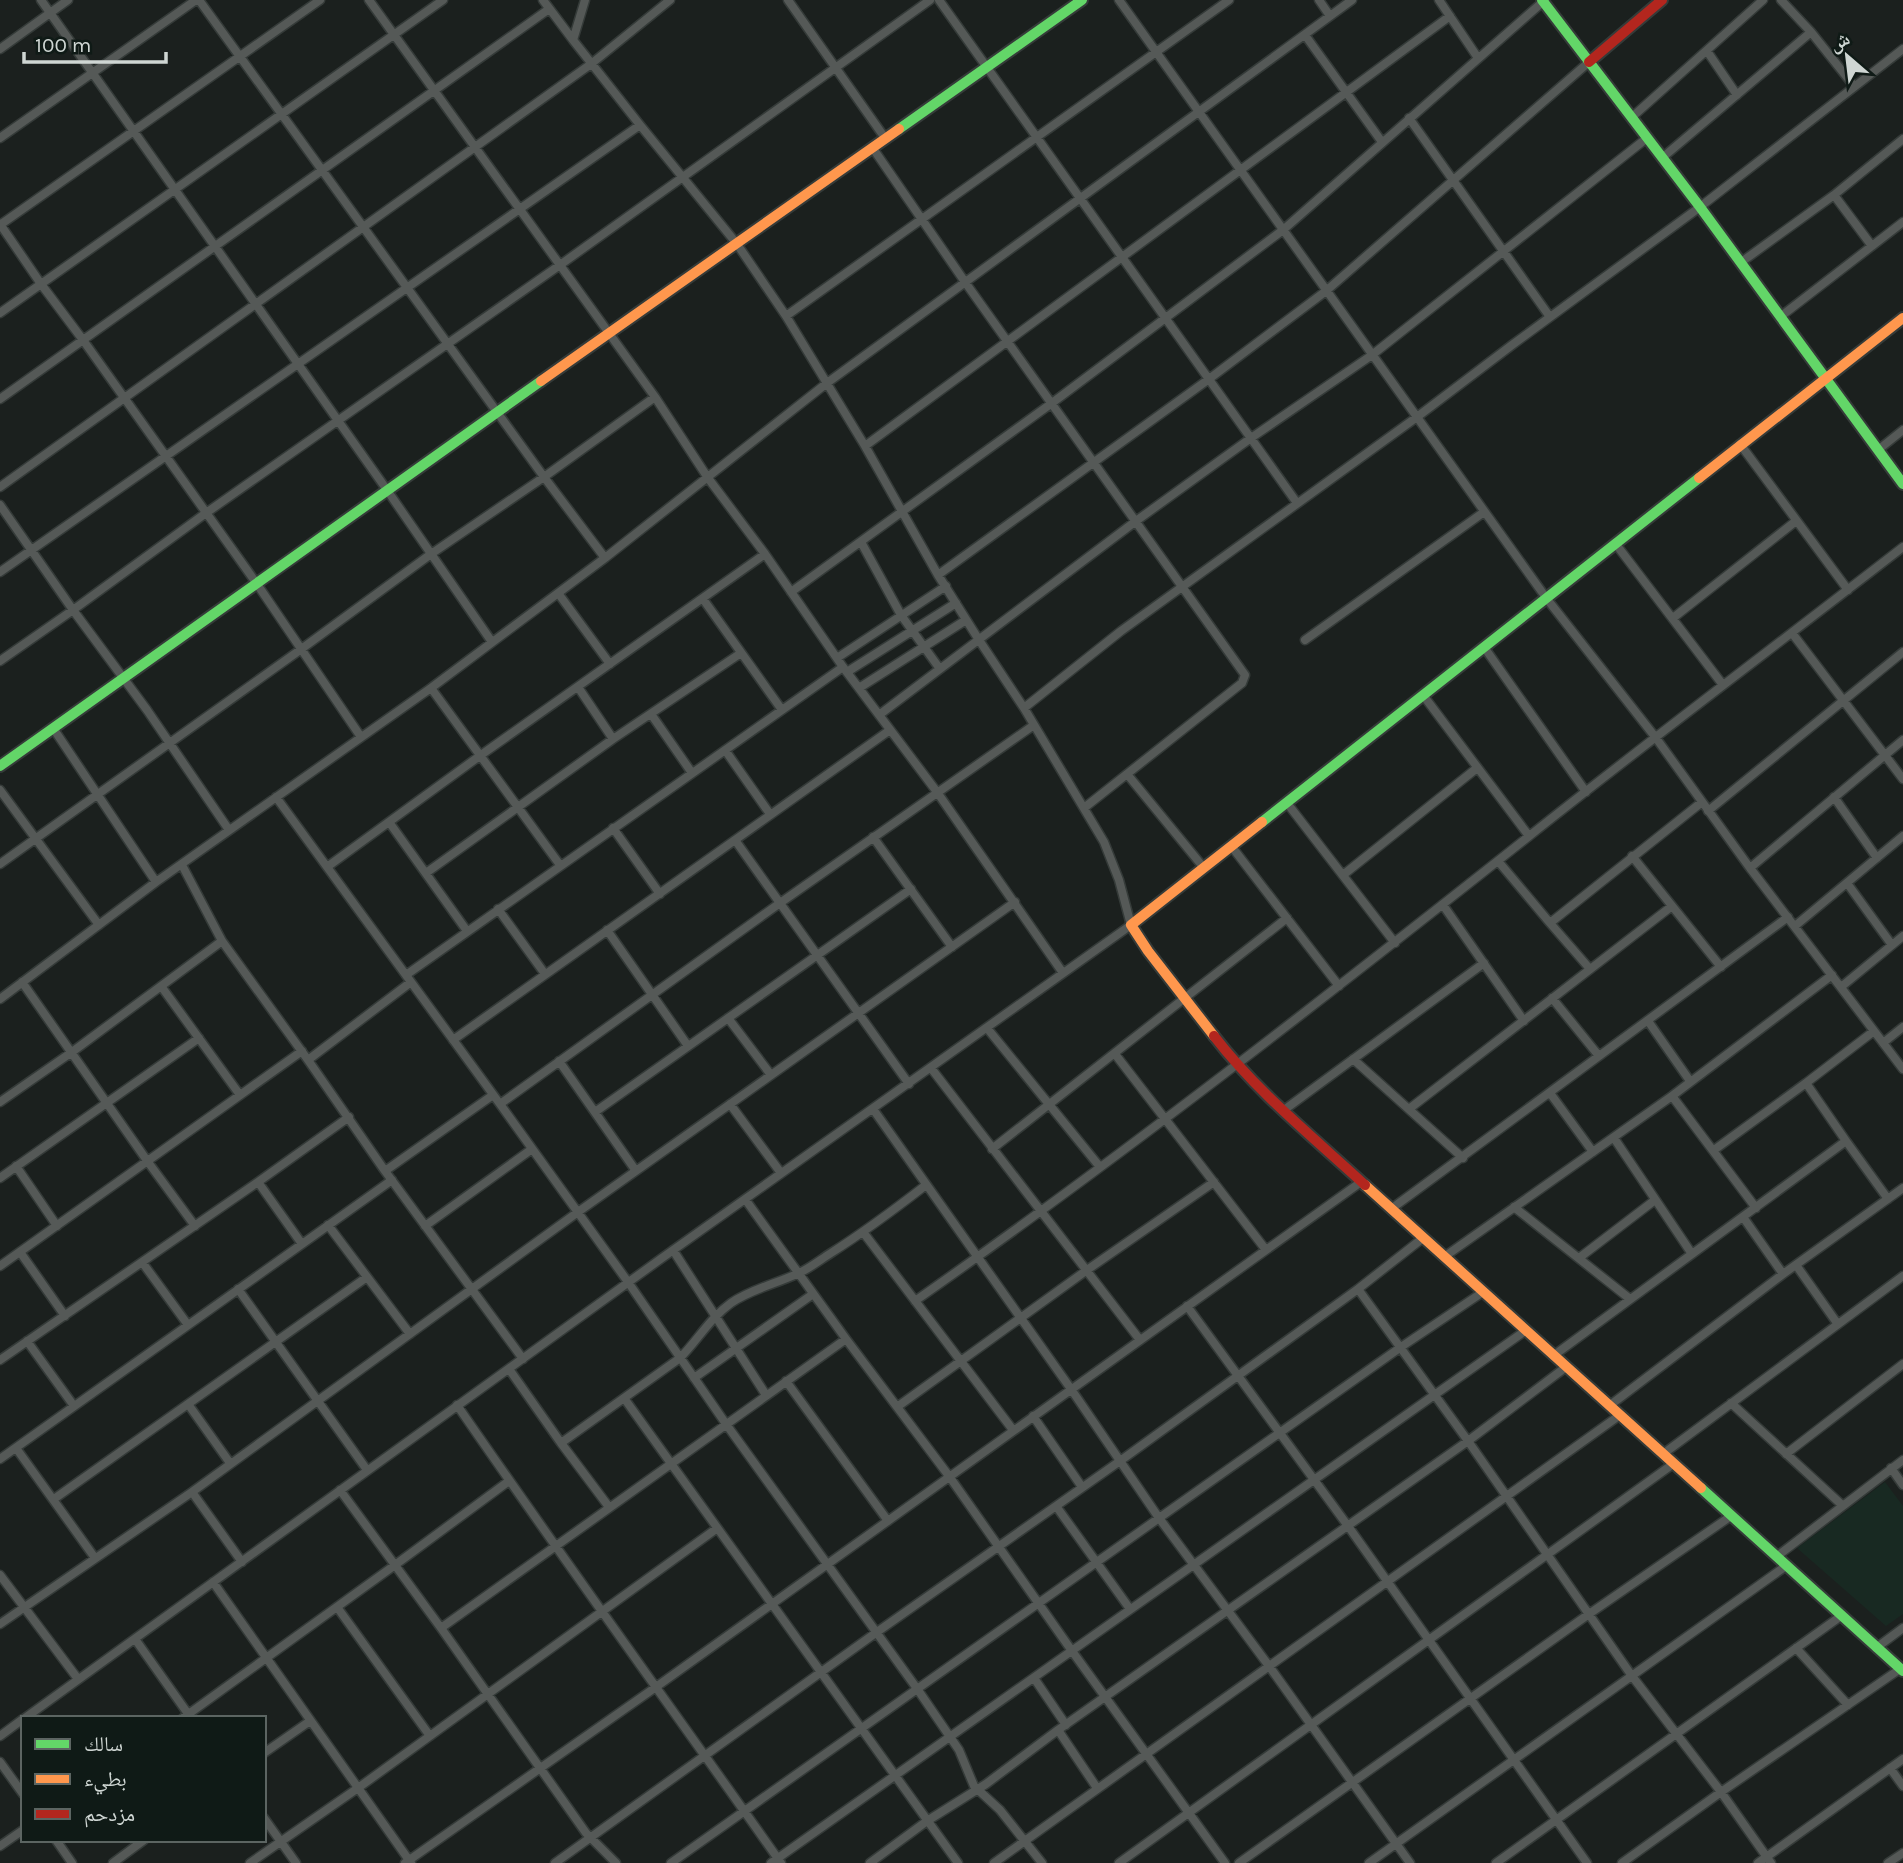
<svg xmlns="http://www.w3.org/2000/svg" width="1903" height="1863" font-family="Karla,'Noto Naskh Arabic',sans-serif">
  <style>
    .built { fill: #182922 }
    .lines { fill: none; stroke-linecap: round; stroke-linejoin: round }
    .street-casing { stroke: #353b39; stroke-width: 11 }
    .fast-casing { stroke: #353b39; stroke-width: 14 }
    .slow-casing { stroke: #353b39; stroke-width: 14 }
    .jam-casing { stroke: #353b39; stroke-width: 14 }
    .street { stroke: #555957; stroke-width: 8 }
    .fast { stroke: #63d668; stroke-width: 10 }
    .slow { stroke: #ff974d; stroke-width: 10 }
    .jam { stroke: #b3261e; stroke-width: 10 }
  </style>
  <rect width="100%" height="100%" fill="#1b201e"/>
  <path class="built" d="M1885,1482l18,24v108l-17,12 -89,-78z"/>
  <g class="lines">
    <g class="street-casing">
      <path id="street" d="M41,0l346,490 105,152
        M199,0l345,477 61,81
        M369,0l286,397 53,81 57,76 78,113 94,125 126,181
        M543,0l30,40
        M788,0l97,138
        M939,0l358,503
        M1119,0l428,599 109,139 94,130 153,201
        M1319,0l11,16
        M1439,0l39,58
        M1781,0l30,32 43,54
        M1305,35l77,107
        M0,49l68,-49
        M1707,51l30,44
        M1409,118l141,199
        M1631,118l132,-118
        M0,138l196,-138
        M872,147l93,135 280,393 -3,8 -158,125
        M1662,158l149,-126
        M1834,195l38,51
        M0,224l41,60 42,56 174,244 104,153
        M0,225l320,-225
        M1740,263l94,-68 69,-56
        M0,313l443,-313
        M786,316l443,-316
        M1780,317l123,-95
        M0,399l549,-390
        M1740,444l108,146
        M865,446l585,-430
        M1878,450l25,-20
        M0,487l591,-423 79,-64
        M0,505l73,105 74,100 82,120
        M861,542l40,73 39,54
        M1615,543l108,142
        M0,572l640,-447
        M938,575l271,-196 117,-88 263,-229
        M791,592l261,-189 231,-173 262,-230
        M558,593l52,71
        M703,599l79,111
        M1673,618l123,-97
        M1792,633l111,146
        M1305,640l179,-128
        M1484,647l102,145
        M837,658l109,-72
        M0,661l73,-51 133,-97 354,-248 370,-265
        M847,672l109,-69
        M578,687l35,52
        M431,688l129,177
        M859,688l107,-68
        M1423,695l106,141
        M1024,708l97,-77 296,-214 95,-72 188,-138 203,-158
        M651,714l41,59
        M879,715l257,-194 115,-83 121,-83 275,-217
        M53,728l103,154
        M725,750l45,64
        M1127,774l77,94
        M0,790l99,135
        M276,797l224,307 128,178 98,142 192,266 41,60 15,36 26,24 42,53
        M1834,797l43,61
        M1287,803l108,140
        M1708,811l195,-159
        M389,822l78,109
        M613,828l47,66
        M873,837l79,110
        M735,840l174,244
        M1232,847l107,139
        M1632,856l89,111
        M1498,861l52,62 152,-121
        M0,864l300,-214 131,-96 113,-77 111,-80
        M182,865l40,76 86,119 77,111 138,188
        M327,867l154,-112 284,-201
        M1750,868l153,-128
        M426,873l187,-134 128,-86
        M1343,875l134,-107
        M1847,883l45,62
        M1443,905l81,116
        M498,909l47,65
        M1550,923l40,46
        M1795,926l108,-90
        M607,930l81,116
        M406,975l437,-308
        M22,982l126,180 47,64
        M161,986l79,109
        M1841,987l62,-51
        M1552,998l47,58
        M0,999l156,-117 275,-194 174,-130 222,-175 525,-383
        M728,1018l43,57
        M1648,1021l42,60
        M987,1028l113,139
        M453,1040l437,-310
        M1883,1043l20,-16
        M1115,1054l151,196
        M1353,1059l110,99
        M308,1060l103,-78
        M559,1061l77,110
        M931,1068l209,272
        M1550,1093l43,59
        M1672,1096l84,112
        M0,1102l72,-50 150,-111
        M500,1104l280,-201 254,-178
        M730,1104l51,69
        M873,1109l198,280 88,129 110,148 141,197
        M1409,1109l263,-203
        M1284,1110l200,-147
        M595,1112l316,-223
        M1846,1141l42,58
        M992,1149l295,-231
        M1714,1150l92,-67
        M16,1166l41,60
        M385,1171l108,-76
        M0,1178l199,-140
        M258,1182l44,62
        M745,1199l101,140 103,137 123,175 153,212
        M1514,1207l116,92
        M1391,1209l397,-292
        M1743,1217l40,57
        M328,1225l82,109
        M425,1226l107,-77
        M863,1232l150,198
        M673,1250l93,145
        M20,1252l45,64
        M1692,1254l154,-113 -40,-58 68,-52
        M1444,1257l228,-161 160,-121
        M1579,1258l76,-58
        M142,1262l46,63
        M1796,1265l41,58
        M0,1266l302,-215
        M238,1289l129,181
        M1358,1289l110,152 164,235 89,116 50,71
        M915,1301c210,-147 412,-305 613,-464 123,-98 250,-193 375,-290
        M1187,1306l161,220 239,337
        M27,1341l47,65
        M1553,1356l139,-102 -78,-116
        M0,1360l258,-178 91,-65
        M509,1369l52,74 48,64
        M694,1378l119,-84
        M786,1381l102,140
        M624,1398l334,465
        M1731,1403l111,102
        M188,1404l42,59
        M457,1405c106,154 216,305 324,458
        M1609,1406l174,-132 120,-86
        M897,1407l190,-137 127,-88
        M1033,1416l49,71
        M561,1443l119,-85c17,-17 30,-40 51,-55 20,-14 45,-19 68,-30 11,-5 21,-13 32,-20 33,-21 64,-44 95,-68
        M16,1448l79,110
        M1663,1454l240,-178
        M1786,1454l117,-90
        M0,1459l392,-279
        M1891,1468l12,17
        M340,1490l101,138 145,205 30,30
        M192,1492l50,70
        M54,1499l313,-222
        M1056,1506l74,103
        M1776,1557l127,-97
        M0,1575l78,104
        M213,1582l198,281
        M337,1607l93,129
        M0,1624l192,-132 386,-280 437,-310
        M441,1628l405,-289
        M135,1639l56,79
        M1796,1648l52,57
        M1876,1648l27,-20
        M1034,1678l32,47
        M25,1718l637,-460 469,-333 -12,-45 -15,-38 -80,-134 -45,-68 -41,-65 -73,-129 -79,-130 -49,-72 -97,-119 -67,-85 12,-40
        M183,1718l212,-153 114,-84
        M1058,1730l39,58
        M0,1736l23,-17
        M264,1753l46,-32
        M0,1762l23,32
        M1890,1768l13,18
        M264,1818l32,45
        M56,1840l16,23
        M0,1846l23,-16
        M113,1863l31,-23
        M250,1863l108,-75 358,-259
        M405,1863l251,-176 705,-505
        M555,1863l322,-231 243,-171 238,-172 65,-51
        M671,1863l730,-516 82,-55
        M771,1863c251,-178 502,-356 754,-532
        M870,1863l57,-42 59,-37 72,-54 410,-289 98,-74
        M994,1863l626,-448
        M1119,1863l554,-399
        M1239,1863l350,-249 142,-98
        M1369,1863l417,-297
        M1496,1863l345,-247
        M1622,1863l99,-71 179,-123
        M1758,1863l145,-104
        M1888,1863l15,-10"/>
    </g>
    <g class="fast-casing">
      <path id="fast" d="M1542,0l158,207 203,277
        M899,129l183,-129
        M0,766l541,-385
        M1262,822l437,-344
        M1701,1488l202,183"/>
    </g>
    <g class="slow-casing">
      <path id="slow" d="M541,381l358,-252
        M1699,478l204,-160
        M1214,1036l-66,-85 -17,-26 131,-103
        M1365,1185l336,303"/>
    </g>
    <g class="jam-casing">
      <path id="jam" d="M1589,62l73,-62
        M1214,1036c43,56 99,101 151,149"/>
    </g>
    <use href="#street" class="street"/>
    <use href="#fast" class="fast"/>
    <use href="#slow" class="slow"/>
    <use href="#jam" class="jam"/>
  </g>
  <rect x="21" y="1716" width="245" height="126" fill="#0f1a16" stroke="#5c6562" stroke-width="2"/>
  <rect x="35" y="1739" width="35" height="10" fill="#63d668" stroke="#5c6562" stroke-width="2"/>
  <text x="84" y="1751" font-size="21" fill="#cfd6d3">سالك</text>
  <rect x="35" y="1774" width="35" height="10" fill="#ff974d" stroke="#5c6562" stroke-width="2"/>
  <text x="84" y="1786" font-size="21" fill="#cfd6d3">بطيء</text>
  <rect x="35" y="1809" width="35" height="10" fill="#b3261e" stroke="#5c6562" stroke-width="2"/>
  <text x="84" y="1821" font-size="21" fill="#cfd6d3">مزدحم</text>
  <g transform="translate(1847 56) rotate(332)" stroke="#0f1a16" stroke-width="5" paint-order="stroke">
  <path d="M0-5L12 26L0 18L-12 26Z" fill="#cfd6d3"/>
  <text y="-10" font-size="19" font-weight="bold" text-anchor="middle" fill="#cfd6d3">ش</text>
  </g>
  <path d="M24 52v10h142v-10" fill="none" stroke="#cfd6d3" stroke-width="3.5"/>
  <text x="35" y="52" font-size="21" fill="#cfd6d3" stroke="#0f1a16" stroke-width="5" paint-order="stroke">100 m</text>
</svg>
